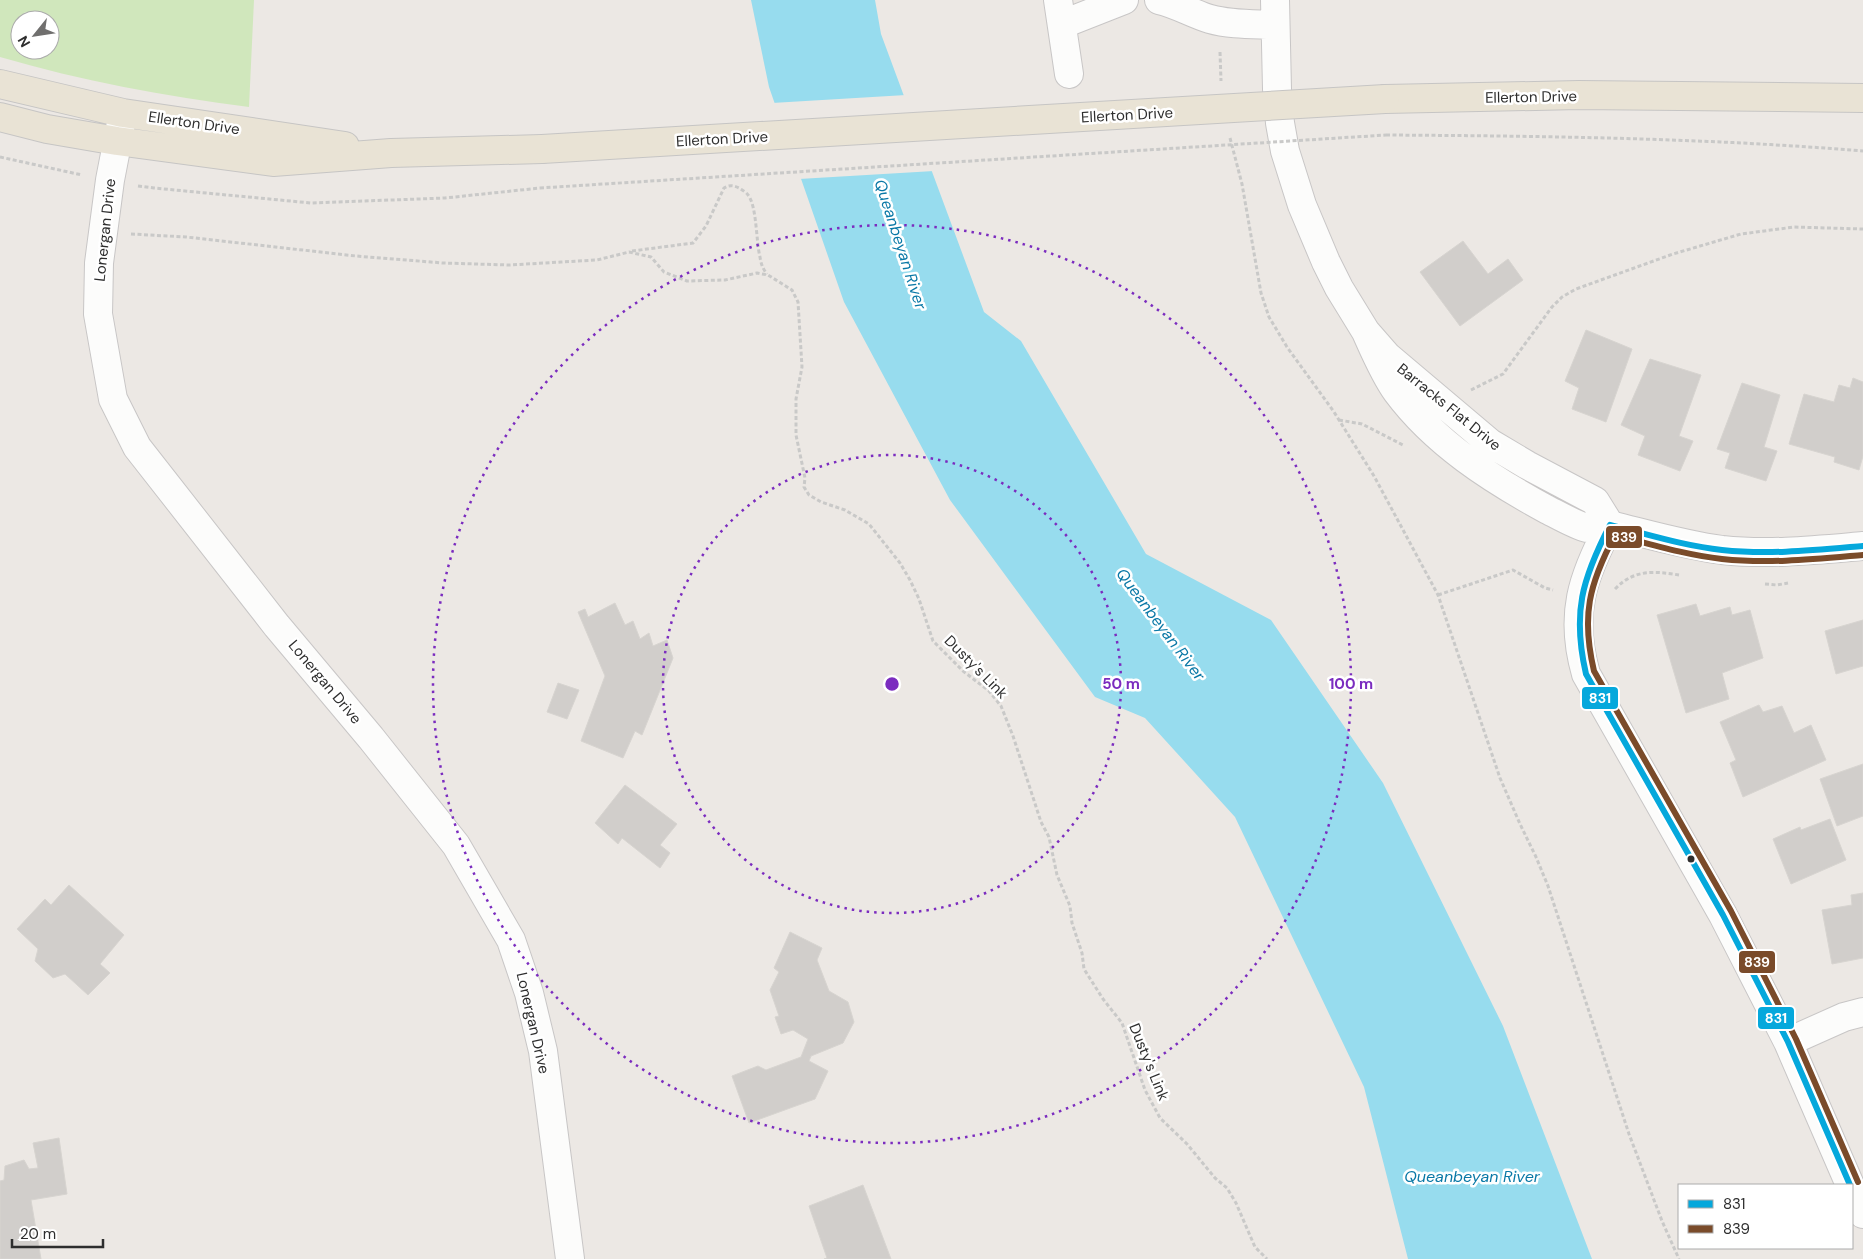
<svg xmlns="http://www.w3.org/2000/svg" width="1863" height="1259" font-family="'DM Sans',sans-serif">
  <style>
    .green { fill: #d0e7bc; fill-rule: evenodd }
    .water { fill: #97dcee }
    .pier { fill: #ece8e4 }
    .building { fill: #d1cecb; stroke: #d7d4d0 }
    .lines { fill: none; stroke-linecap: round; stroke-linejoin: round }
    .minor-casing { stroke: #c8c6c6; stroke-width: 30 }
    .major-casing { stroke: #c6c5c4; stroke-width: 30 }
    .path { stroke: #c9c9c8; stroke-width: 3; stroke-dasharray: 4 2.5; stroke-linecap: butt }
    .minor { stroke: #fcfcfb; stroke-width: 28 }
    .major { stroke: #e9e3d5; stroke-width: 28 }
    .major-bridge-casing { stroke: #c6c5c4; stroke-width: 30; stroke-linecap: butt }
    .path-bridge { stroke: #c9c9c8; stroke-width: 3; stroke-dasharray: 4 2.5; stroke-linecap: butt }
    .major-bridge { stroke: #e9e3d5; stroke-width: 28 }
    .bus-1-casing { stroke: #fff; stroke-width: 10 }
    .bus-2-casing { stroke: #fff; stroke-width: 10 }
    .bus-1 { stroke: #05a8dc; stroke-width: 6 }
    .bus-2 { stroke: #7a4b2a; stroke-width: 6 }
    .ring { fill: none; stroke: #7b2cbf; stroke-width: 2.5; stroke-dasharray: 2.5 5 }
    .bus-dot { fill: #2e2e2e; stroke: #fff; stroke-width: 2 }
    .labels { text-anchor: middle; stroke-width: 5; stroke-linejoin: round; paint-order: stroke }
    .street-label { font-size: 15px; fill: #2e2e2e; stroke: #fff }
    .water-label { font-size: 16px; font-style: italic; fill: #0978a6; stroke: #fff }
    .centre { fill: #7b2cbf; stroke: #fff; stroke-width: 2.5 }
    .ring-label { font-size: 15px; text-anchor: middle; font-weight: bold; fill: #7b2cbf; stroke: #fff; stroke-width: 5; stroke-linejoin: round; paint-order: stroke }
    .line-badge { stroke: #fff; stroke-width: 2 }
    .badge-label { font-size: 14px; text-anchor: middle; font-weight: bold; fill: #fff }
  </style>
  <rect width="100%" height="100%" fill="#ece8e4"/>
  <path class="green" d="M0,0h254l-5,107c-84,-11 -167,-26 -249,-50zM20,20h30v30h-30z"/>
  <path class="water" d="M751,0h124l6,34 103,278 37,29 125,213 125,66 112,163 120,243 89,233h-184l-44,-172 -129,-270 -90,-99 -50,-21 -145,-197 -106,-198 -75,-215z"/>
  <path class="pier" d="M906,95l28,76 -135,8 -27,-76z"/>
  <path class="building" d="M1463,241l25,33 20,-15 15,21 -63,46 -40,-54z
    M1586,330l46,19 -26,73 -34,-13 7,-21 -14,-7z
    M1650,359l51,16 -22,61 14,5 -13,30 -42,-16 7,-19 -24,-11z
    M1853,378l10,4v74l-4,14 -25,-8 1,-5 -46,-13 15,-50 30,8 5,-17 11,3z
    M1742,383l38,12 -16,52 13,4 -11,30 -41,-13 5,-15 -13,-4z
    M615,603l10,22 8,-4 7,18 9,-6 4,13 14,-6 6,18 -31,77 -7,-4 -12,27 -42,-17 24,-65 -27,-64 7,-3 3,8z
    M1696,604l4,12 30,-9 2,8 18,-5 13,48 -41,15 7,26 -43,14 -29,-98z
    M1863,620v46l-27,8 -11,-43z
    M558,683l21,7 -12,29 -20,-7z
    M1759,705l4,7 19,-6 12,27 17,-8 15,35 -83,37 -13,-34 6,-3 -16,-38z
    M1863,764v52l-26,10 -17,-47z
    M625,785l52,39 -17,21 10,8 -10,15 -38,-30 -4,6 -23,-21z
    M1830,819l16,41 -55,24 -18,-45 27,-12 1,3z
    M69,885l55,50 -24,29 10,9 -22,22 -23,-21 -12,4 -18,-17 3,-12 -21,-20 28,-30 6,6z
    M1863,893v65l-31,6 -10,-54 30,-5 -1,-10z
    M790,932l32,16 -5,12 12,31 19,11 6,20 -11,21 -32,13 -2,5 19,10 -13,28 -66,24 -17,-47 26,-10 8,4 35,-13 7,-18 -15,-9 -12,4 -6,-17 4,-1 -9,-26 9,-18 -5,-4z
    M59,1138l8,56 -36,6 10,59h-41v-78l4,-1 1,-14 19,-6 5,9 9,-1 -5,-25z
    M863,1185l28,74h-67l3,-1 -18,-52z"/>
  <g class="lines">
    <g class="minor-casing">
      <path id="minor" d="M1058,0l11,74
        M1159,0c18,4 34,14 51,19 21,6 43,5 65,6
        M1275,0l2,89 3,34 5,28 17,54 24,57 13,26 27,44 21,24 103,87 37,22 68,36 15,24c-7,1 -16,4 -23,3 -10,-2 -31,-14 -41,-19 -55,-30 -111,-66 -149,-117 -13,-18 -22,-40 -31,-60
        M1063,24l61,-24
        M122,118l-12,62 -11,83 -1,51 15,85 24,48 140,179 94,112 85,107 55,95 18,53 14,58 27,208
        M1788,1042l56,-25 19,-5
        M1850,1185l-62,-143 -65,-127 -137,-241c-17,-59 -4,-97 24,-149 37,9 74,20 112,25 47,5 94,0 141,-4
        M1852,1189l11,25"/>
    </g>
    <g class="major-casing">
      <path id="major" d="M0,84l123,29 222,33
        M1385,99l194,-4 284,3
        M0,117l47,12 70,12 156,21 118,-9 151,-4"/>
    </g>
    <path class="path" d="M1220,52l1,29
      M1386,135c159,1 319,3 477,16
      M1230,138l12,46 19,109 8,24 18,30 47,65 40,64 64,119 62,183 20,46 16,33 12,29 81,248 33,87 17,38
      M0,157l82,18
      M138,186l16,2 157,15 134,-5 95,-10
      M131,234l55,3 170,19 87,7 66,2 52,-3 36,-2 32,-8 22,5 13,15 23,9 38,-1 32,-7 11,2 24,15 6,12 4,65 -6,32v36l9,43 -1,9 5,8 12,7 24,8 24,14 31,39 10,17 9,19 14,42 30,30 26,20 12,15 12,30 28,86 8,15 8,38 13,31 2,17 10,30 2,16 19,30 19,24 23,67 15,28 27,26 28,34 12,10 9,15 19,44 12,12
      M632,251l61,-8 13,-17 18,-38c5,-3 9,-3 15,0 3,2 7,4 9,7 9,11 8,47 12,62 1,7 3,12 7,17
      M1471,390l32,-16 49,-67 10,-10 14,-8 97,-35 68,-20 53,-7 69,2
      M1339,420l23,4 41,21
      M1765,584l12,1 11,-2
      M1615,589c19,-20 40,-18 64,-14
      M1438,595l75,-25 32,18 8,2"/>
    <use href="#minor" class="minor"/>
    <use href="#major" class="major"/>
    <g class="major-bridge-casing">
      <path id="major-bridge" d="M542,149l843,-50"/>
    </g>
    <path class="path-bridge" d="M540,188l846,-53"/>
    <use href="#major-bridge" class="major-bridge"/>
    <g class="bus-1-casing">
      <path id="bus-1" d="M1610,525c-28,54 -38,88 -24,149l137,241 65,127 62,143
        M1610,525c37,9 74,21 112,25 47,5 94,0 141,-4"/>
    </g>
    <g class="bus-2-casing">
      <path id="bus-2" d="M1858,1182l-62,-143 -65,-128 -137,-240c-13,-55 -5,-87 21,-136 35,9 71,20 107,24 47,5 94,0 141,-4"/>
    </g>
    <use href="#bus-1" class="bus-1"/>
    <use href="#bus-2" class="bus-2"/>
  </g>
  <g class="ring">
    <circle cx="892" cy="684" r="229"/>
    <circle cx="892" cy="684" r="459"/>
  </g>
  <circle class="bus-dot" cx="1691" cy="859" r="4.5"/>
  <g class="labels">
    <g class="street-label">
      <text transform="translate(1531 97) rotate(-1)" y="5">Ellerton Drive</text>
      <text transform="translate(1127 115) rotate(-3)" y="5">Ellerton Drive</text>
      <text transform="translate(194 123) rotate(8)" y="5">Ellerton Drive</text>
      <text transform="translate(722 139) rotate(-3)" y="5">Ellerton Drive</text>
      <text transform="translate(105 230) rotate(-84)" y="5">Lonergan Drive</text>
      <text transform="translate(1449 407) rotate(39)" y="5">Barracks Flat Drive</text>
      <text transform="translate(976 667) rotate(45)" y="5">Dusty's Link</text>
      <text transform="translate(325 682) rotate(50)" y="5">Lonergan Drive</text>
      <text transform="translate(533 1023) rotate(77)" y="5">Lonergan Drive</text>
      <text transform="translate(1149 1062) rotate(68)" y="5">Dusty's Link</text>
    </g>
    <g class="water-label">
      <text transform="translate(901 244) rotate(72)" y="6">Queanbeyan River</text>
      <text transform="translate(1161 624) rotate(53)" y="6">Queanbeyan River</text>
      <text x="1472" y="1182">Queanbeyan River</text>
    </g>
  </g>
  <circle cx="892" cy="684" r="8" class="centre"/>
  <g class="ring-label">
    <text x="1121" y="689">50 m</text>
    <text x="1351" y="689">100 m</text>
  </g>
  <g class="line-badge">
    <rect x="1605" y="525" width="38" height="24" rx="5" fill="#7a4b2a"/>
    <rect x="1581" y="686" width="38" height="24" rx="5" fill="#05a8dc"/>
    <rect x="1738" y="950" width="38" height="24" rx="5" fill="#7a4b2a"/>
    <rect x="1757" y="1006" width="38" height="24" rx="5" fill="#05a8dc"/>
  </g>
  <g class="badge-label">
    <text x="1624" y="542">839</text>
    <text x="1600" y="703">831</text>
    <text x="1757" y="967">839</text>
    <text x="1776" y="1023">831</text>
  </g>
  <rect x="1678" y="1184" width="175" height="65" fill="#ffffff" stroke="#ababab"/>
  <rect x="1688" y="1200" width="25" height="8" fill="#05a8dc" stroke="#ababab"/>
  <text x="1723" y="1209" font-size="15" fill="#2e2e2e">831</text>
  <rect x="1688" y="1225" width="25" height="8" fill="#7a4b2a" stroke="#ababab"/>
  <text x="1723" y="1234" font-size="15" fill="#2e2e2e">839</text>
  <g transform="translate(35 35) rotate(240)"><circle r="24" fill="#ffffff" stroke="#ababab"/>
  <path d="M0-4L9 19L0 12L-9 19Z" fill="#706f6e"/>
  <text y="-8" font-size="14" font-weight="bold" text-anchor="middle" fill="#2e2e2e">N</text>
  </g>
  <path d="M12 1239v8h91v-8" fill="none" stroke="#2e2e2e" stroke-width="2.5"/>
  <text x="20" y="1239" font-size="15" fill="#2e2e2e" stroke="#ffffff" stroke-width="4" paint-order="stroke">20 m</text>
</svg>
